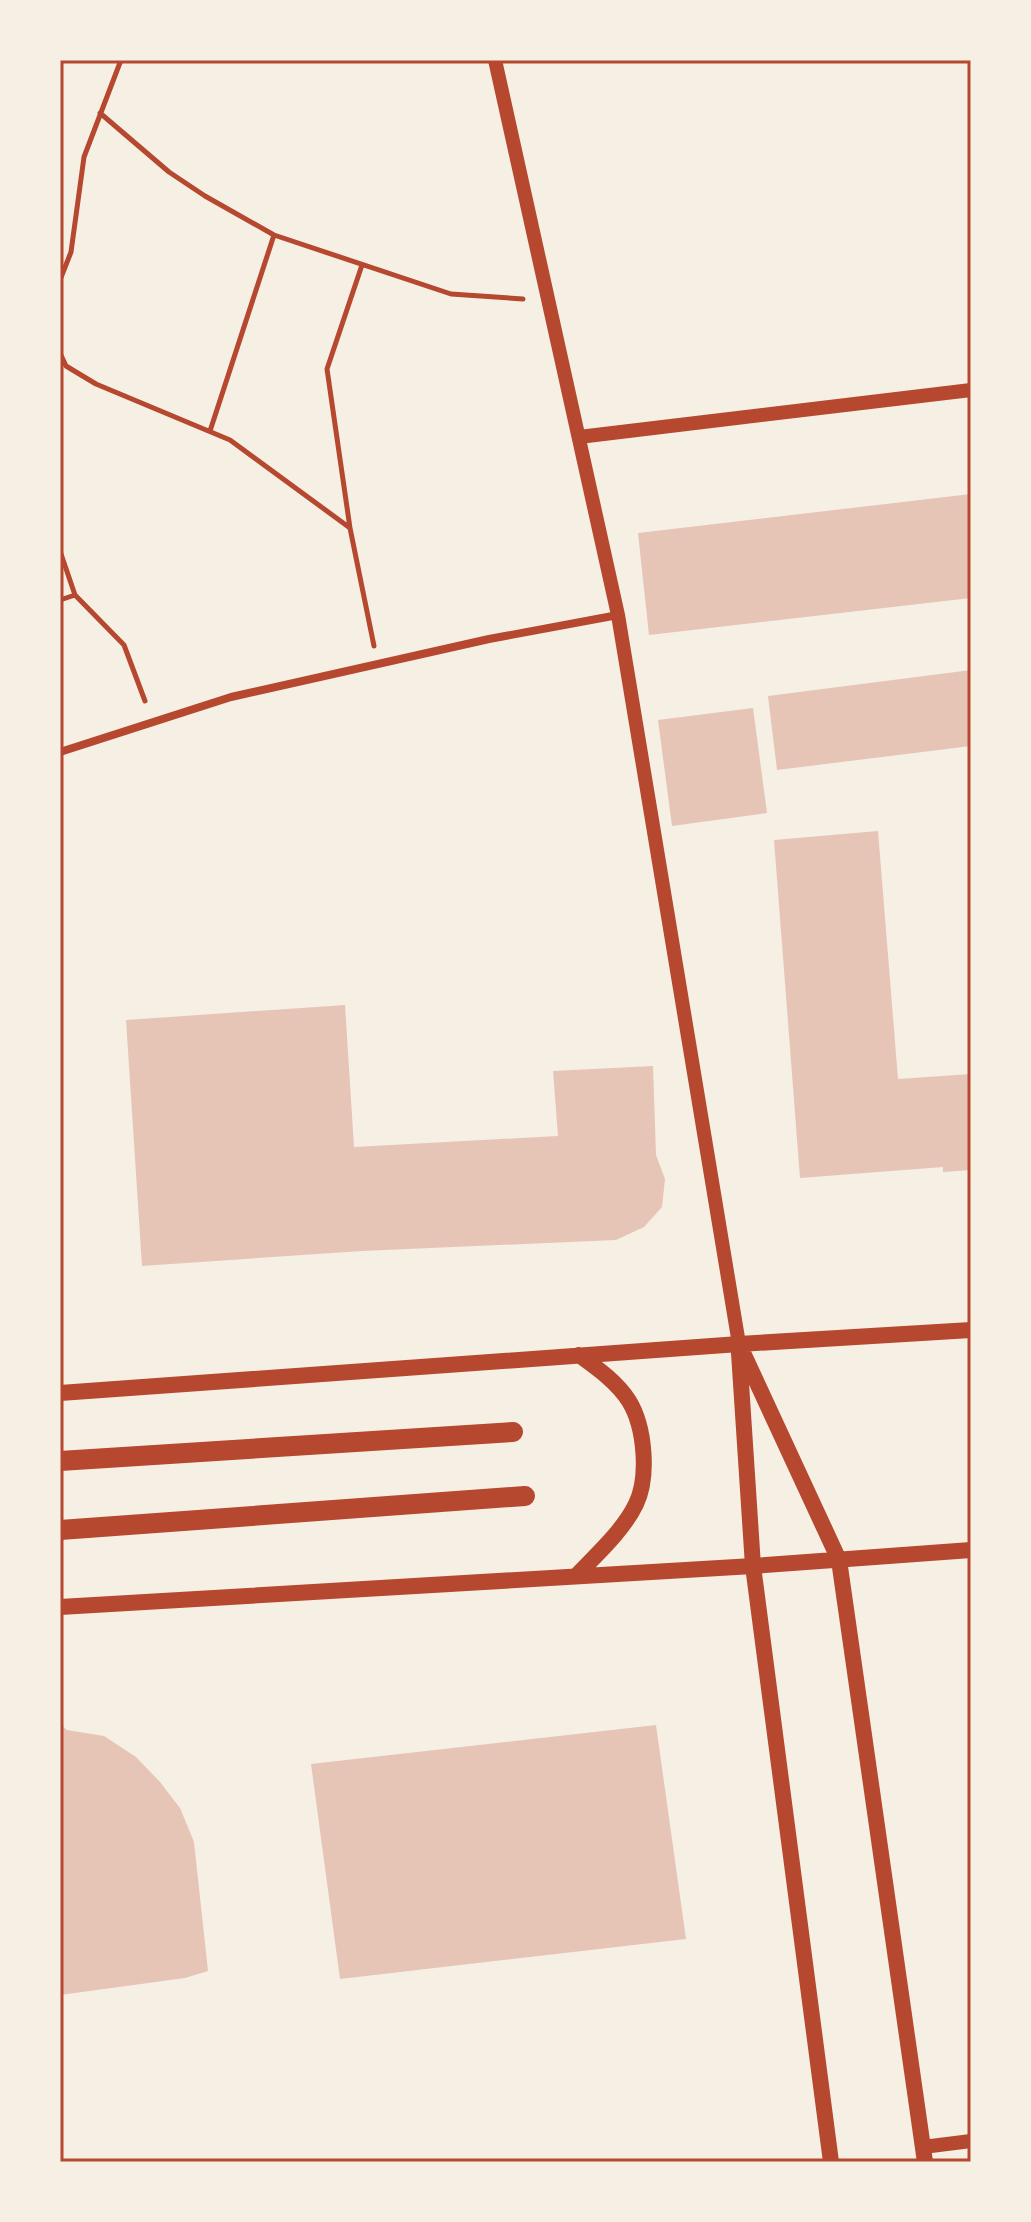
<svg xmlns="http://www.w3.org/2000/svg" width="1031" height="2222" font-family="'Varela Round',sans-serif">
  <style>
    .building { fill: #e6c5b7 }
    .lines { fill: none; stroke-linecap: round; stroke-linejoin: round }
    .path { stroke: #b5482f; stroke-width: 5 }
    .minor { stroke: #b5482f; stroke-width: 8 }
    .tertiary { stroke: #b5482f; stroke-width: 14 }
    .secondary { stroke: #b5482f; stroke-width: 16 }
    .primary { stroke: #b5482f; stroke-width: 20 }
    .neatline { fill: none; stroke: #b5482f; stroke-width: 3 }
  </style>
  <rect width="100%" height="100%" fill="#f6efe4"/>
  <path class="building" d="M971,494v104l-322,37 -11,-102z
    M971,670v76l-194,24 -9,-74z
    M753,708l14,105 -95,13 -14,-106z
    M878,831l20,248 73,-5v96l-28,2v-5l-143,11 -26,-338z
    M345,1005l9,142 204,-11 -5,-65 100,-5 3,89 9,24 -3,28 -18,20 -28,13 -254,11 -220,15 -16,-246z
    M60,1724l7,6 37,6 32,21 24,25 20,26 14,34 14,129 -23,7 -125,17z
    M656,1725l30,214 -346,40 -29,-215z"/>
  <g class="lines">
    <path class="path" d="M100,113l69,59 36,24 69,39 177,59 72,5
      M60,280l11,-28 13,-95 37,-97
      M60,353l6,13 30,18 134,56 120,88 24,118
      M210,431l64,-196
      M350,528l-23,-159 35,-104
      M60,551l15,44
      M60,600l15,-5 49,50 21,56"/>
    <path class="minor" d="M60,752l171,-55 258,-58 129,-24"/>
    <path class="tertiary" d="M495,60l123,555 121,729
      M579,437l392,-47
      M923,2147l48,-6"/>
    <path class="secondary" d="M739,1344l100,216 86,602
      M739,1353l14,213 78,596
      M60,1393l679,-49 232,-14
      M576,1576c20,-21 47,-45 60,-72 13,-27 9,-77 -7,-103 -12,-19 -32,-33 -50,-46
      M60,1607l693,-41 218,-16"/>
    <path class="primary" d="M60,1461l453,-29
      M60,1530l465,-34"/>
  </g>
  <rect width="1031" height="2222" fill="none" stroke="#f6efe4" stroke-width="124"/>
  <rect x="62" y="62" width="907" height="2098" class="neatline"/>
</svg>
